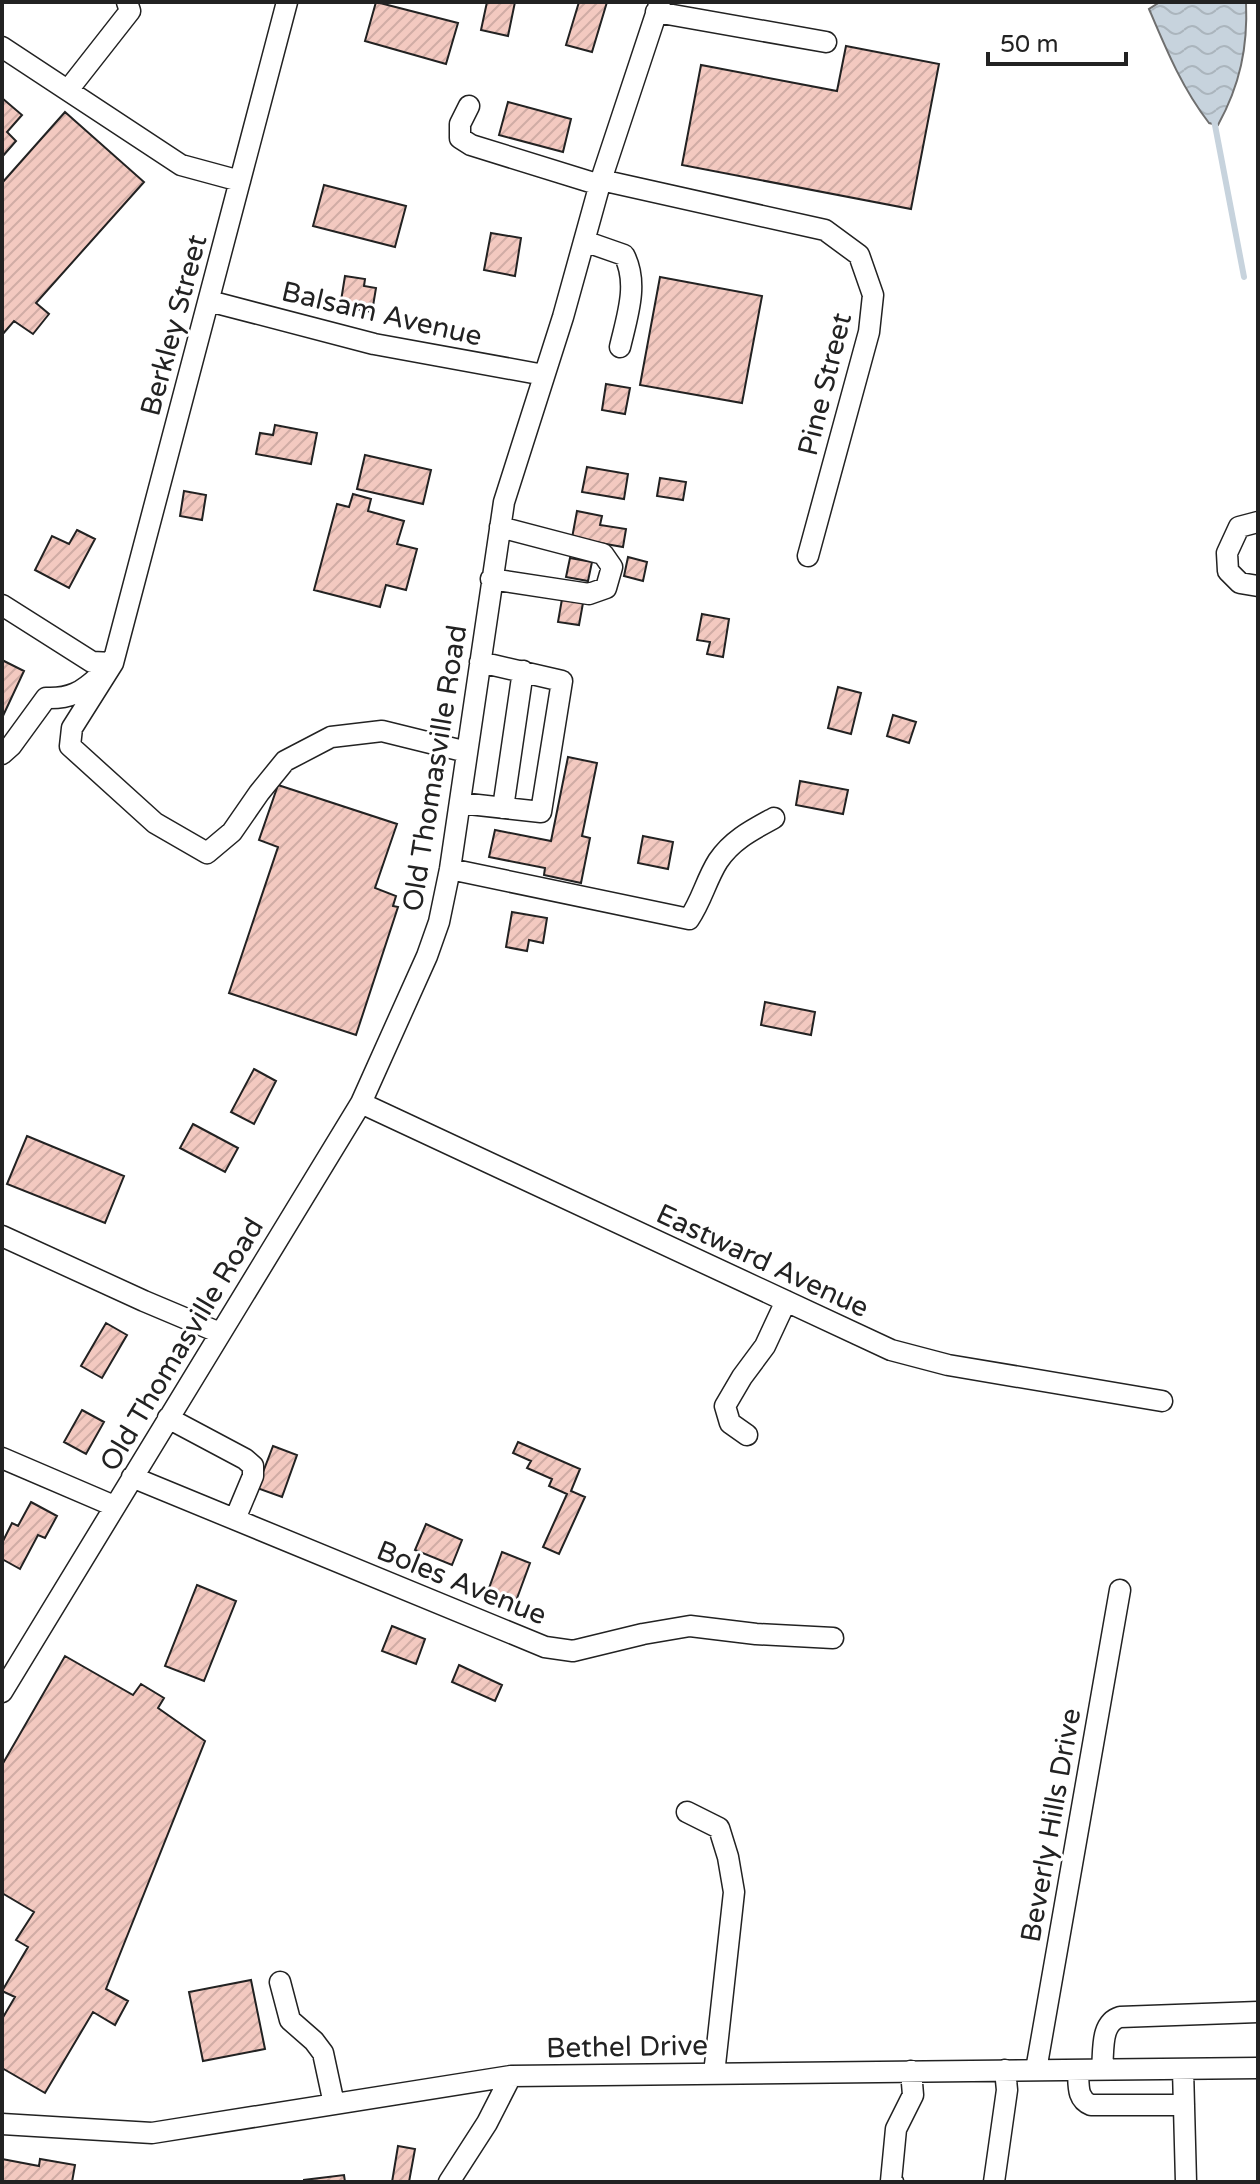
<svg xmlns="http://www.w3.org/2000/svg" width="1260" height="2184" font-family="'Varela Round',sans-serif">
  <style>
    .water { fill: url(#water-waves); stroke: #6f6f6f; stroke-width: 2 }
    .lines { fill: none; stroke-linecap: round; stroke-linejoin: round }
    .stream { stroke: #c7d3dd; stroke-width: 6 }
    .building { fill: url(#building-hatch); stroke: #222; stroke-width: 2 }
    .minor-casing { stroke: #222; stroke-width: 23 }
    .minor { stroke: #fff; stroke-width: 20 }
    .labels { text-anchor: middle; stroke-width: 6; stroke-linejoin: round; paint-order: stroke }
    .street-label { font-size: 28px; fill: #222; stroke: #fff }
  </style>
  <defs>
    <pattern id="water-waves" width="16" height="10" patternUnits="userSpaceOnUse" patternTransform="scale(2)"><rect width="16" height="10" fill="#c7d3dd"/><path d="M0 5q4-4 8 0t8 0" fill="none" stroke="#abb5bd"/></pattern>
    <pattern id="building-hatch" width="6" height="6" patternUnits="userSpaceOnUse" patternTransform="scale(2)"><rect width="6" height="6" fill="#f3c9c0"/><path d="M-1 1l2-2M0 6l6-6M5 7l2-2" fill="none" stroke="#d0aca5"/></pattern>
  </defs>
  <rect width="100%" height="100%" fill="#fff"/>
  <path class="water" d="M1160,2h86c2,45 -6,83 -28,123l-9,-2c-27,-35 -43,-74 -60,-114z"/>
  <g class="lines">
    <path class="stream" d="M1214,120l30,157"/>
  </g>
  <path class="building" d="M376,2l82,21 -12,41 -81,-23z
    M487,2h28l-7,34 -27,-6z
    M579,2h28l-15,50 -26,-7z
    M846,46l93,18 -28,145 -229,-44 19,-100 136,26z
    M2,98l20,17 -15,17 9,9 -14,16z
    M508,102l63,17 -8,33 -64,-17z
    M65,112l79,70 -108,121 13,11 -16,20 -19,-13 -12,14v-152z
    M324,185l82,21 -11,41 -82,-21z
    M491,233l30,5 -6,38 -31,-6z
    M345,276l20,3 -1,7 12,2 -4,24 -32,-5z
    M660,277l102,19 -20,107 -102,-18z
    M606,384l24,4 -5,26 -23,-4z
    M275,425l42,8 -6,31 -55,-10 4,-21 13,2z
    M365,455l66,15 -8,34 -66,-15z
    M587,467l41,7 -4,25 -42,-7z
    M660,478l26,4 -3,18 -26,-4z
    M184,491l22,4 -4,25 -22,-4z
    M353,494l18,5 -3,12 36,10 -7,23 20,5 -11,41 -20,-5 -6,22 -66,-17 23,-86 12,3z
    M577,511l25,5 -2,9 26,4 -3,18 -51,-9z
    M77,530l18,9 -26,49 -34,-18 17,-34 17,8z
    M628,557l19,5 -4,19 -19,-5z
    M570,558l22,4 -4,19 -22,-4z
    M562,599l21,4 -4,22 -21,-3z
    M702,614l27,5 -6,38 -16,-3 3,-12 -13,-2z
    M2,660l22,11 -22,47z
    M838,687l23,6 -10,41 -23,-6z
    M893,715l23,7 -7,21 -22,-7z
    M568,757l29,6 -15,73 8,2 -9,45 -37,-8 1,-7 -56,-11 6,-27 56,11z
    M800,781l48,9 -5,24 -47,-9z
    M278,785l119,39 -22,64 21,8 -3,10 5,1 -42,128 -127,-42 49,-146 -19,-7z
    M643,836l30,6 -5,27 -30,-6z
    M512,912l35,6 -4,25 -14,-3 -2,11 -21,-4z
    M765,1002l50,10 -4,23 -50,-10z
    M254,1069l22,12 -22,43 -23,-12z
    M193,1124l45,24 -13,24 -45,-24z
    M27,1136l97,40 -19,47 -98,-39z
    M106,1323l21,12 -25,43 -21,-12z
    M82,1410l22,12 -18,32 -22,-12z
    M518,1442l62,27 -9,22 14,6 -26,57 -16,-7 24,-53 -18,-8 3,-7 -25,-11 4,-7 -18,-8z
    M273,1446l24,9 -15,42 -25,-9z
    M31,1502l26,14 -12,22 -7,-3 -18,34 -18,-10v-16l10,-20 6,3z
    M426,1524l36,16 -10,25 -37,-15z
    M502,1552l28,11 -14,38 -28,-10z
    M197,1585l39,16 -32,80 -39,-15z
    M392,1626l33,13 -9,25 -34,-13z
    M65,1656l68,39 8,-11 23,14 -6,10 47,33 -99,248 22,12 -13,24 -22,-13 -48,81 -43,-25v-49l13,-22 -13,-6 26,-44 -12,-7 18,-28 -32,-19v-128z
    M459,1665l43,20 -7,16 -43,-19z
    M251,1980l14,69 -62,12 -14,-69z
    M398,2146l17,3 -6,33h-17z
    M2,2159l37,7 1,-7 35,6 -3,17h-70z
    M344,2175l1,7h-41v-2z"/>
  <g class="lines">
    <g class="minor-casing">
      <path id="minor" d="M287,2l-174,661 -41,65 -2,18 85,77 52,30 25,-21 27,-39 26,-32 46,-24 51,-6 85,21
        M656,12l170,30
        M2,47l179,118 59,16
        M68,90l62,-79 -3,-9
        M469,106l-9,18v14l11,7 129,40
        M601,180l224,50 34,25 14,40 -4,37 -61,224
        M584,241l40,14c15,28 3,62 -4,92
        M209,301l165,43 170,31
        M1258,522l-19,5 -12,26 1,18 12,12 18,3
        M491,579l98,15 17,-6 6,-21 -9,-13 -103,-27
        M2,605l90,57 21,1
        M2,754l9,-8 35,-48c24,1 36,-6 53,-22
        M460,803l81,9 21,-131 -82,-19
        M503,808l20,-137
        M450,869l239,50c13,-19 17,-39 29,-58 14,-21 34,-31 56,-43
        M361,1103l530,247 57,15 214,36
        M2,1236l142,65 76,32
        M168,1418l77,41 8,7v10l-18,43
        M747,1435l-17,-12 -5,-17 17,-29 23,-31 21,-45
        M2,1458l112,48
        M132,1477l413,170 28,4 70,-17 47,-8 66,8 77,4
        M2,1692l359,-589 66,-147 12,-34 11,-53 54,-367 59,-185 38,-137 59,-178
        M687,1812l32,16 9,29 6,35 -20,182
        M280,1982l10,38 24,21 9,12 11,51
        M1102,2069c2,-18 -2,-46 18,-52l138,-5
        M1183,2069l3,113
        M1036,2070l84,-480
        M1078,2070c1,14 -2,29 13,35h93
        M2,2124l150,9 359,-57 747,-8
        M449,2182l38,-59 24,-47
        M893,2182l-2,-1 5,-52 17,-34 -2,-24
        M994,2182l13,-92 -2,-20"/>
    </g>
    <use href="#minor" class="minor"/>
  </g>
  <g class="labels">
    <g class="street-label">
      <text transform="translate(382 313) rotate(13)" y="10">Balsam Avenue</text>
      <text transform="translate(173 325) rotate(-75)" y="10">Berkley Street</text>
      <text transform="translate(824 384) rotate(-76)" y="10">Pine Street</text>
      <text transform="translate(434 768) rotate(-81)" y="10">Old Thomasville Road</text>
      <text transform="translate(763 1260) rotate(25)" y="10">Eastward Avenue</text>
      <text transform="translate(181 1344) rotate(-59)" y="10">Old Thomasville Road</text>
      <text transform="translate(462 1582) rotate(22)" y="10">Boles Avenue</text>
      <text transform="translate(1050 1825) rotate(-80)" y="10">Beverly Hills Drive</text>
      <text transform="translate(627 2046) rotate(-1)" y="10">Bethel Drive</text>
    </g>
  </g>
  <rect width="1260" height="2184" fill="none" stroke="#222222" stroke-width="8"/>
  <path d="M988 52v12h138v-12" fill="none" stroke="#222222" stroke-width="4"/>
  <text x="1000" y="52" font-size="24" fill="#222222" stroke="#ffffff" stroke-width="6" paint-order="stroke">50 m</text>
</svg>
